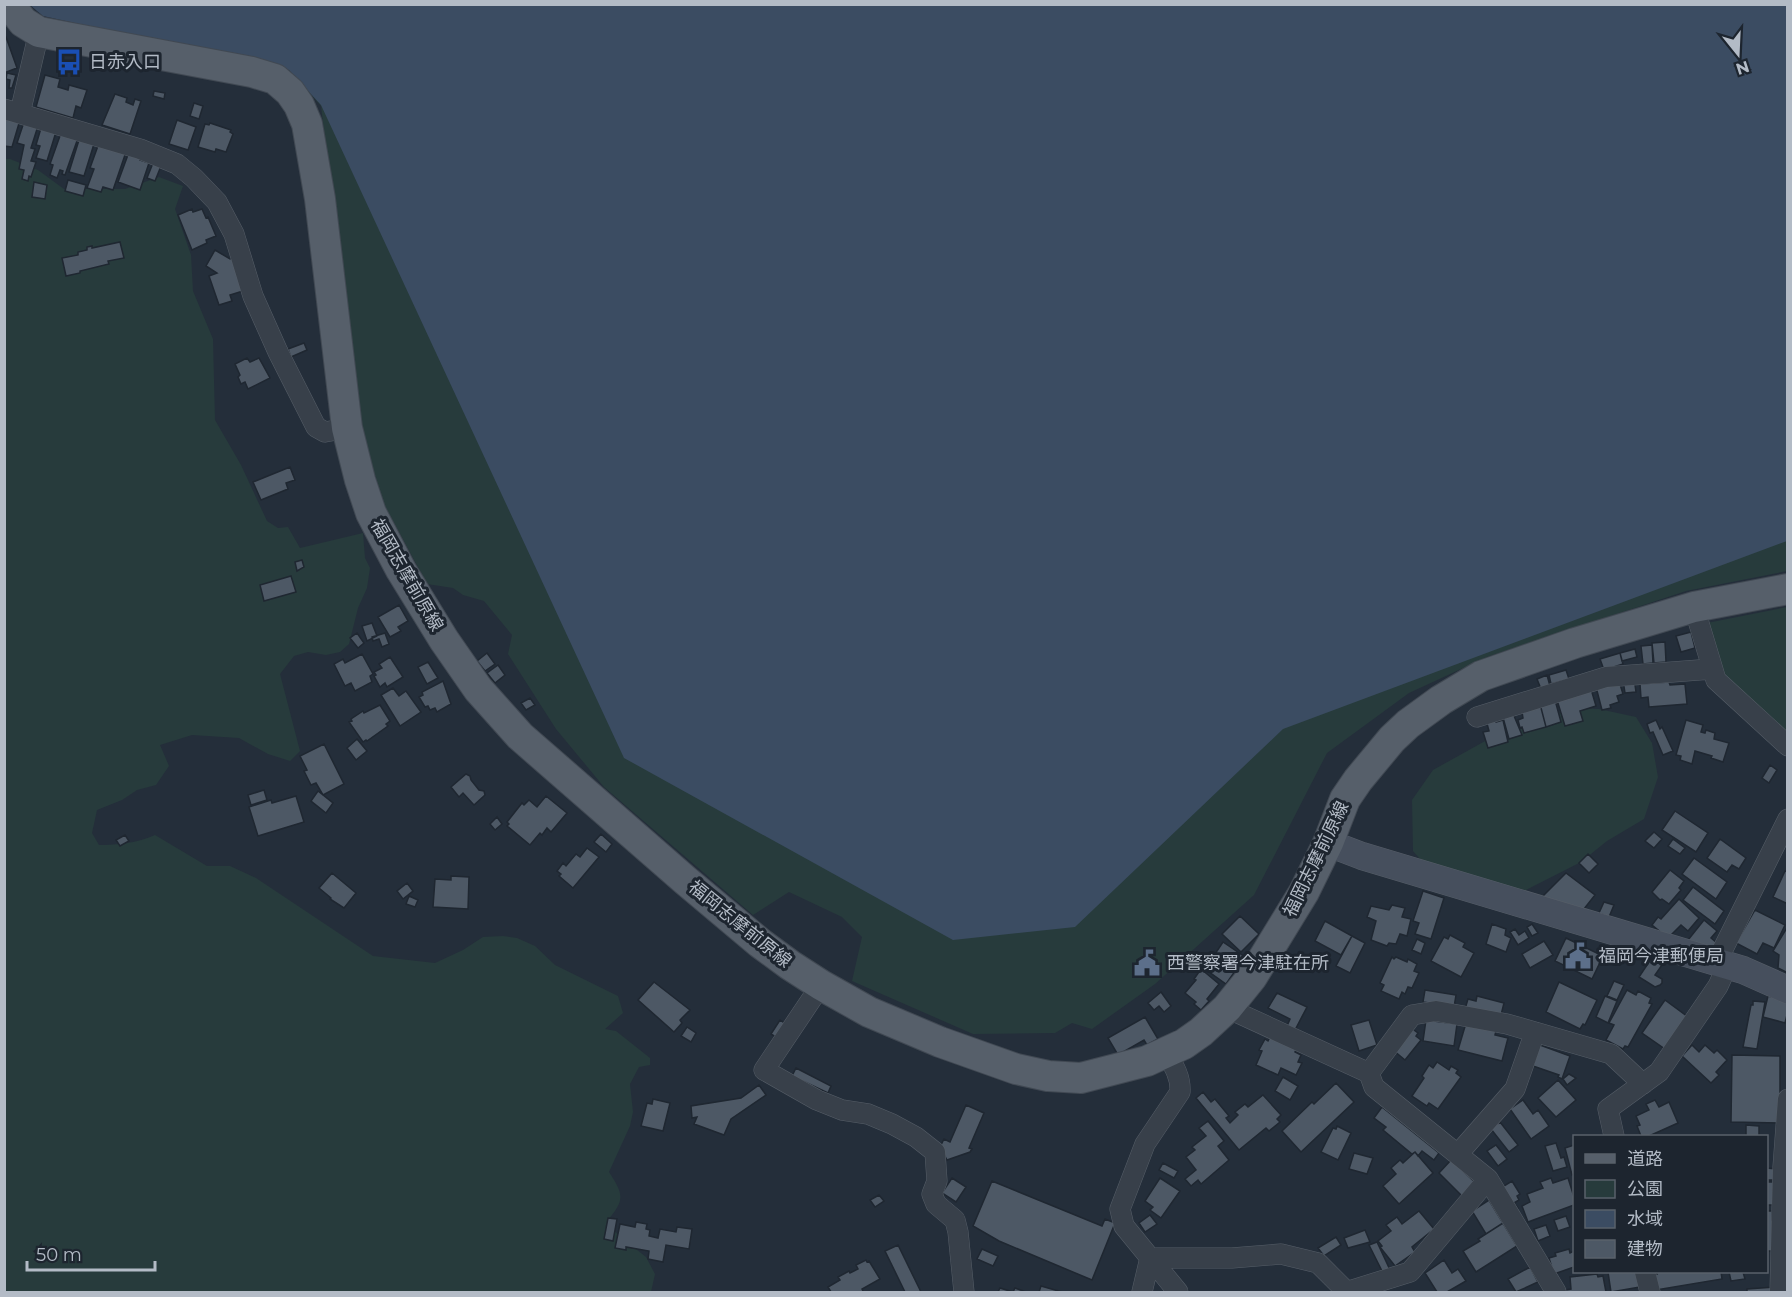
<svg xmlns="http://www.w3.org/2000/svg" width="1792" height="1297" font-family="Montserrat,'Noto Sans JP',sans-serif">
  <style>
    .green { fill: #273b3c }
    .water { fill: #3b4c62 }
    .building { fill: #4d5865; stroke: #1f2731; stroke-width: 1.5 }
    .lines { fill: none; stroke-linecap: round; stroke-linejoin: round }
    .street-casing { stroke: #565e68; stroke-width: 21 }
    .secondary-casing { stroke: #565e68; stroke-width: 28 }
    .primary-casing { stroke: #414953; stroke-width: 32 }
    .street { stroke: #38404a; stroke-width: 20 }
    .secondary { stroke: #464f5d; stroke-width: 27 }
    .primary { stroke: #565f6a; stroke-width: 30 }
    .labels { text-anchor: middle; stroke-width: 6; stroke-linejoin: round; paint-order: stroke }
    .poi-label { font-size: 18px; fill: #b3bbc6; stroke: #1d252f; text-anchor: start }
    .street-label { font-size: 18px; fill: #b3bbc6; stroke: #1d252f }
  </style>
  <rect width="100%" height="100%" fill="#242e3a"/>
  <path class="green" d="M289,70l1498,415v86l-101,20 -199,66 -78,36 -82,60 -73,142 -99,89 -63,45 -20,-6 -17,10 -82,1 -121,-53 10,-44 -20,-20 -53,-25 -36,23 -149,-128 -48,-58 -48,-75 4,-19 -28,-34 -21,-6 -10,-7 -26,-4 -42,-78 -17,-52 -14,-67 -33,-281z
    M4,159h6l28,11 26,19h61l34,-12 24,9 -8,23 16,46 2,36 20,48 2,81 26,45 26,56 11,7 10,-1 12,21 63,-15 2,25 5,10 -3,20 -9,20 -9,36 -9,8 -14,3 -18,-3 -14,4 -14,18 20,77 -10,10 -22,-7 -29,-16 -47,-3 -32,10 9,21 -13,19 -19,5 -15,10 -25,10 -5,23 7,12c19,0 38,-2 56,-10l52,31h23l26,12 117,78 62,7 28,-13 20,-13 20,-1 14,2 18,8 20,19 63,31 5,17 -18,16 11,2 34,27v7l-11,2 -9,17 3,28 -3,14 -21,46c15,23 16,28 -2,49l11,14 28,22 9,17 -4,18h-646z
    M1787,607v133l-66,-65 -14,-52z
    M1574,708l25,1 37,8 16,26 6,34 -14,42 -37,22 -26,21 -69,35 -85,-30 -14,-16 -1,-51 21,-30 54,-30z"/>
  <path class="water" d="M30,5h1757v536l-504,188 -208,198 -122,13 -329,-182 -303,-653 -32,-35 -246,-54z"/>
  <path class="building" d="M4,37h2l11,31 -13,5z
    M7,73l9,2 -4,13h-3l1,-8 -4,-1z
    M45,75l15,4 -2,8 10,3 1,-5 18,5 -6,18 -5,-2 -3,12 -37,-11z
    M154,91l11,2 -1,6 -11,-3z
    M115,94l12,4 -1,4 7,3 2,-6 6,2 -11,33 -28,-9z
    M194,103l9,3 -4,13 -9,-3z
    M4,115l16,5 -8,27 -8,-1z
    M177,120l19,7 -8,23 -19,-6z
    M24,122l14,4 -7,22 4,1 -4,12 5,1 -5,15 -2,-1 -1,5 -6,-2 2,-9 -5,-1 5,-24 -7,-2z
    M210,123l21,7 -1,2 3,2 -7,18 -10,-3 -1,3 -17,-5 7,-23 4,1z
    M41,128l15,4 -9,29 -11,-3 4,-12 -4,-1z
    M61,133l17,5 -13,37 -3,-1 1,-3 -3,-1 -3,8 -7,-3 3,-10 -3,-1z
    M79,140l15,4 -10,32 -15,-4z
    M99,143l27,9 -13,38 -10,-3 -2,5 -14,-4 7,-19 -4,-1z
    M129,152l12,4 -1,4 9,3 -9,27 -22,-8z
    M153,163l8,3 -6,15 -8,-3z
    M68,180l18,5 -3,11 -18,-5z
    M34,182l13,3 -2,14 -13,-2z
    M192,209l1,3 9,-3 4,9 2,-1 8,19 -10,4 1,3 -15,7 -14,-35z
    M120,242l4,16 -16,3 1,3 -29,7v2l-14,3 -4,-18 16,-3v-3l9,-2v-3l5,-1v2z
    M215,250l15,9 2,-1 11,33 -13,4 2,6 -13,4 -10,-29 8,-3 -11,-7z
    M304,343l3,7 -16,7 -3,-8z
    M247,358l3,4 9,-4 11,20 -22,11 -3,-7 -4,2 -3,-7 2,-2 -5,-11z
    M290,467l5,13 -9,3 2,6 -27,11 -8,-18z
    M302,560l2,7 -7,4 -2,-9z
    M291,576l5,16 -32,9 -4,-16z
    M399,605l9,16 -10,6 3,4 -11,6 -12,-20z
    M372,623l5,13 -10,5 -5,-15z
    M1691,632l4,16 -14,4 -5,-16z
    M357,633l7,10 -6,5 -8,-10z
    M385,633l4,11 -7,3 -3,-8 -6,2 -1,-4z
    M1665,642l1,20 -12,1 -2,-20z
    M1652,645l1,18 -10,1 -2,-18z
    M1635,649l2,8 -15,4 -2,-8z
    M487,653l8,11 -10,7 -8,-10z
    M1620,653l3,11 -19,6 -4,-11z
    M362,654l11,20 -3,2 2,6 -17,9 -4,-8 -6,3 -11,-22 9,-5 2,4z
    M390,657l13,20 -16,10 -2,-4 -5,4 -6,-11 2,-1 -2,-3 8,-4 -3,-4z
    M428,662l10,16 -11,6 -9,-17z
    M498,665l7,10 -10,8 -8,-10z
    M1566,670l3,9 -18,5 -2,-9z
    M1547,675l3,11 -9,3 -4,-10z
    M1634,678l2,14 -11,1 -2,-13z
    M443,681l8,23 -14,8 -2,-4 -5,2 -2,-4 -3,1 -6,-10 4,-2 -1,-3z
    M1619,681l4,13 -6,2 2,6 -9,3 1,3 -9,2 -6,-23z
    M1669,682l1,3 15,-1 2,20 -38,3 -1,-10 -7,1 -1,-14z
    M393,688l6,8 7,-5 15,21 -21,14 -19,-31z
    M1591,689l5,17 -16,5 3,10 -18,5 -8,-26z
    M530,698l5,7 -9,5 -5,-7z
    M1555,700l6,22 -15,5 -6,-23z
    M1540,704l6,23 -22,6 -2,-6 -2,1 -2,-8 5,-2 -1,-6z
    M380,705l10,16 -4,3 2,2 -21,15 -1,-1 -3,2 -14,-20 3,-1 -1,-2 12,-8 1,2z
    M1512,711l10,24 -13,4 -7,-25z
    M1494,717l2,5 7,-2 5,22 -20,6 -5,-16 6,-1 -3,-11z
    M1656,720l4,9 2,-2 11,24 -10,4 -10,-23 -3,1 -3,-9z
    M1686,720l17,5 -2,7 4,1 1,-3 9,3 -1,6 15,4 -6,19 -12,-4 1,-2 -17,-5 -3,13 -12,-4 1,-4 -5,-1z
    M357,739l10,12 -11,9 -9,-12z
    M324,744l20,40 -21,11 -7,-12 -5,2 -7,-14 3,-1 -7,-14z
    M1770,765l7,5 -8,13 -7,-5z
    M466,774l4,2 1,4 8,10 5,1 1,4 -11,10 -11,-12 -4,4 -8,-10z
    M264,790l3,10 -16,5 -3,-10z
    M318,791l15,12 -7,10 -15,-12z
    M296,796l8,26 -46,14 -9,-29 22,-7 1,3z
    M546,796l21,17 -16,19 -4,-4 -5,7 -2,-2 -10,12 -23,-19 2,-2 -2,-2 15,-19 2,2 5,-5 8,7z
    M1675,811l33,22 -12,19 -34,-22z
    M497,817l5,7 -7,6 -5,-6z
    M1654,832l8,7 -8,9 -9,-7z
    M601,834l11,10 -6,8 -12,-10z
    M125,835l4,6 -9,5 -4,-6z
    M1673,839l12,9 -5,6 -12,-8z
    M1720,839l26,19 -7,11 -7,-4 -5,7 -20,-14z
    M587,848l12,9 -26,31 -14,-12 2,-2 -4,-3 6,-8 3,3 10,-12 4,3z
    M1588,854l10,10 -9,9 -10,-10z
    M1694,858l33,24 -11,17 -34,-25z
    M1670,870l14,11 -5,7 2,2 -12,14 -7,-5 -2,1 -8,-8z
    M1785,871l3,1v32l-15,-7z
    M332,873l24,20 -12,15 -14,-9 1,-1 -12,-10z
    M1566,873l29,22 -15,19 -40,-15z
    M451,876l18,1 -1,32 -35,-2 2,-28 16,1z
    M407,883l6,8 -10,8 -6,-8z
    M1693,887l31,24 -9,13 -32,-24z
    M1423,891l21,7 -13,41 -16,-5 4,-11 -6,-2z
    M409,896l9,4 -3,7 -9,-3z
    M1679,899l20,19 -11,13 -7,-6 -13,13 -16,-13 6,-8 3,2z
    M1604,902l10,3 -5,12 -10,-4z
    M1392,905l13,3 -3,9 9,2 -4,17 -7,-2 -4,10 -7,-1 -2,3 -16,-6 5,-19 -9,-4 4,-11 18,4z
    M1755,910l30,15 -11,23 -11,-5 -6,11 -21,-11z
    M1240,916l19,18 -18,18 -19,-18z
    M1704,920l13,11 -6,7 6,5 -9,11 -20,-14z
    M1325,921l27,15 -11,19 -26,-14z
    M1492,924l14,5 -1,6 6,3 -5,14 -20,-8z
    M1532,924l6,9 -6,3 -5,-9z
    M1788,926v47l-10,-5 1,-13 -6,-4z
    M1515,929l4,6 6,-4 4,7 -11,7 -8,-13z
    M1450,935l15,8 -2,4 11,6 -13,24 -30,-16 13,-24 4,2z
    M1352,936l13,7 -15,30 -14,-7z
    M1566,938l37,18 -11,23 -37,-18z
    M1417,939l8,4 -4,11 -9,-4z
    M1544,941l9,14 -23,13 -8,-14z
    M1223,942l22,15 -19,27 -21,-15z
    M1392,957l2,2 2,-2 11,5 1,-3 9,5 -3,7 5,2 -7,15 -4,-1 -3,7 -3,-2 -3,7 -18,-8 3,-6 -4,-2z
    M1651,959l11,6 -7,10 7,4v4l-2,2 -5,2 -16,-10z
    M1201,969l18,15 -12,15 2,2 -8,9 -7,-6 2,-2 -11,-9 11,-13 -2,-1z
    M1614,981l10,4 -7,15 -10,-4z
    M654,982l36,28 -10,10 2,3 -8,9 -36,-32z
    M1559,982l38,18 -12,25 -2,-1 -3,5 -34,-17z
    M1425,990l31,5 -2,12 -31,-5z
    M1627,990l9,5 2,-4 13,7 -2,5 3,1 -24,43 -3,-1 -2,3 -17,-9 8,-15 -5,-2z
    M1161,992l10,14 -7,6 -5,-6 -5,4 -6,-7z
    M1277,993l30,14 -12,23 -8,-4 3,-7 -22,-11z
    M1477,996l27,7 -4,16 -35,-10 3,-10 8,2z
    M1605,996l12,5 -9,22 -12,-6z
    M1768,996l20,5v10l-3,12 -22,-6z
    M1665,1000l23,17 -23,32 -23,-16z
    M1753,1001l12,1 -8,47 -14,-2 8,-42h2z
    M1145,1017l13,22 -11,6 -3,-5 -26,15 -10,-17z
    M780,1020l10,7 -8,14 -11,-7z
    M1369,1020l8,25 -18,6 -8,-26z
    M1426,1020l31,4 -3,22 -31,-5z
    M1466,1023l30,8 -1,4 13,3 -6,23 -44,-11z
    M687,1027l9,6 -5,9 -10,-6z
    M1411,1028l7,5 -2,3 5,4 -16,20 -12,-10z
    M1271,1035l26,12 -2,5 6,3 -3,7 4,1 -6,12 -15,-7 -3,7 -22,-10 6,-14 -3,-1 6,-11 3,2z
    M1540,1045l30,11 -8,23 -4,-2 1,-2 -26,-9z
    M1692,1045l7,7 6,-7 9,8 3,-3 10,10 -11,12 3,3 -8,8 -29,-27z
    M1732,1055l48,1v67l-49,-1z
    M1437,1062l12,8 2,-4 7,4 -2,3 5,4 -23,32 -9,-6 -2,3 -15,-10 12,-18 -2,-2 7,-11 4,3z
    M796,1068l35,18 -3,7 -36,-17z
    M1569,1074l7,4 -9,7 -4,-6z
    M1283,1077l15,9 -8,14 -15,-9z
    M1558,1080l18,20 -20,17 -18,-19z
    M1336,1083l18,19 -53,50 -19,-21 30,-29 2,2z
    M759,1085l7,10 -35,24 -7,16 -30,-11 3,-7 -5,1 -1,-12 50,-8z
    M1203,1092l8,10 4,-3 14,17 -3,2 4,5 8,-8 -3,-3 10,-8 3,3 15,-12 18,20 -4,4 3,3 -11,9 -3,-3 -27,22 -43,-52z
    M653,1099l17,4 -7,28 -22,-5 6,-23 5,1z
    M1523,1100l10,14 5,-4 11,16 -18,13 -21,-30z
    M1655,1100l4,7 10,-5 9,21 -29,13h-8l-4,-10 3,-1 -4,-9 13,-6 -3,-6z
    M966,1105l18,8 -15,35 3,1 -2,3 -23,8 -7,-13 4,-8 6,3z
    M1382,1107l57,46 -5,7 -12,-9 -4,5 -3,-4 -3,2 -29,-24 3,-3 -12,-9z
    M1208,1121l16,20 -6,5 11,14 -28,24 -3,-4 -7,6 -6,-7 11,-9 -10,-13 9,-7 -3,-3 14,-11 -7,-8z
    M1500,1122l18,23 -9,7 -18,-23z
    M1746,1125l13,1v10h-13z
    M1337,1126l14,7 -13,27 -17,-8 12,-24 3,1z
    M1556,1143l5,15 3,-1 3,10 -14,4 -8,-25z
    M1496,1145l11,14 -9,7 -11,-15z
    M1574,1145v29l-2,1 -7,-27z
    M1415,1152l18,21 -34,31 -16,-18 13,-12 -5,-6 9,-8 3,3z
    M1354,1153l19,5 -6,16 -18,-5z
    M1451,1160l26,24 -13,14 -25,-25z
    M1163,1163l15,8 -4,7 -15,-8z
    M1766,1168l11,1v11h-11z
    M952,1178l14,9 -10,15 -14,-9z
    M1160,1178l20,13 -19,27 -11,-8 3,-3 -8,-6z
    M1551,1178l2,5 15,-5 6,19v8l-46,17 -6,-16 8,-4 -3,-8 16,-6 -3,-6z
    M992,1181l110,45 3,-7 10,4 -23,57 -93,-39 -26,-15z
    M1512,1181l8,13 -3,2 2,4 -5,3 4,5 -5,3 -14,-22z
    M1766,1182h12v23h-12z
    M879,1195l5,6 -9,6 -5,-7z
    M1489,1200l14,23 -17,11 -14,-23z
    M1419,1211l15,18 -22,18 3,5 -20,14 -15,-19 2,-1 -4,-5 13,-10 -5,-6 11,-8 5,7z
    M1766,1211h6v9h6l-1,31h-11z
    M1150,1215l7,9 -12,8 -6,-9z
    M1566,1216l4,11 -12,4 -4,-11z
    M608,1218l9,1 -4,22 -9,-2z
    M636,1222l11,2 -1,5 4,1 -1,6 9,2 2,-9 16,3 1,-5 15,2 -3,20 -23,-4 -3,17 -15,-3 1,-8 -23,-4v3l-11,-2 5,-24 15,3z
    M1503,1223l14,23 -41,26 -13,-21 17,-10 -2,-2z
    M1546,1225l4,11 -12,5 -4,-12z
    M1365,1230l5,12 -22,6 -4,-10z
    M1336,1237l5,8 -17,11 -6,-8z
    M1377,1242l14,30 -7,3 -15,-30z
    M898,1245l23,47h-16l-20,-41z
    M982,1249l16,7 -5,10 -16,-7z
    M1569,1249l1,4 4,-2v16l-20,7 -5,-16 7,-2 -1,-3z
    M866,1260l1,2 2,-1 11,18 -18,10 1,2 -2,1h-30l-3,-5 12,-7 -2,-3 11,-6 1,2 8,-4 -2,-4z
    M1444,1260l8,13 6,-4 8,12 -19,11h-10l-12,-19z
    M1530,1267l8,15 -22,10 -8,-13z
    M1608,1272h30l2,15 -29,5z
    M1656,1272h65l1,7 -66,11 -2,-16h3z
    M1729,1272h14l2,7 -14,2z
    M1597,1274l1,3 5,-1 3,16h-40l-1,-2 6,-1 -1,-12z
    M1041,1286l21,6h-23z
    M1775,1287l1,5h-29v-3z
    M1000,1288l13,4 2,-4 11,4h-28z"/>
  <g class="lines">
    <g class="street-casing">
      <path id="street" d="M4,109l136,40 37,15 17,14 23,24 17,32 19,62 25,56 38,75 9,5 22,-4
        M20,113l19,-81
        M1694,607l22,73 72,66
        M1477,717l129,-40 106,-8
        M1716,963l72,-144
        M821,985l-57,85 53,30 25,10 26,4 24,10 24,13 19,15 2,29 -5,13 4,10 19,16 3,12 6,60
        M1227,1008l142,65 5,14 114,92 68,113
        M1166,1053c8,13 15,24 14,39l-35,52 -25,65 4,17 54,66
        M1369,1073l43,-58 24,-4 71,13 104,30 32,30
        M1614,1136l-6,-27 51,-37 59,-86 9,-20
        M1458,1154l57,-65 20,-57
        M1645,1272l5,20
        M1142,1292l8,-34h82l49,-4 37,9 29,29
        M1346,1292l64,-20 78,-93
        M1780,1292l3,-125 5,-68"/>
    </g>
    <g class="secondary-casing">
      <path id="secondary" d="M1328,843l34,13 381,114 45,20"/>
    </g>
    <g class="primary-casing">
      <path id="primary" d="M9,4l14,18 16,10 213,40 23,7 15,13 9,13 8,19 13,75 27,229 13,52 11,33 30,57 43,70 34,49 42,47 165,144 75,63 30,22 31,20 48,27 71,30 76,27 32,7 33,2 66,-17 37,-17 17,-12 26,-24 25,-31 52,-85 24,-49 17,-44 13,-19 34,-41 16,-15 33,-24 40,-24 94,-33 119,-36 94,-18"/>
    </g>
    <use href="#street" class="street"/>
    <use href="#secondary" class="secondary"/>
    <use href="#primary" class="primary"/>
  </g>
  <defs>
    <g id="bus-bare" transform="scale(2.07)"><path d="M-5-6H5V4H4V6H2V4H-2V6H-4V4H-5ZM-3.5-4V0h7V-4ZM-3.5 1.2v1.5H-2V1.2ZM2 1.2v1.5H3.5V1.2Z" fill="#1a4fb4" stroke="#1d252f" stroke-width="2.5" paint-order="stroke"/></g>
    <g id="civic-bare" transform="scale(2.07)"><path d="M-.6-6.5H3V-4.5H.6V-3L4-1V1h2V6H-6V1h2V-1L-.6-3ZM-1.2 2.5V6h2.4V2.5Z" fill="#5c6f8a" stroke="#1d252f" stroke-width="2.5" paint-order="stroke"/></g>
  </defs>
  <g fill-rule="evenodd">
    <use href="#bus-bare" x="69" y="62"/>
    <use href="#civic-bare" x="1578" y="956"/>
    <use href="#civic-bare" x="1147" y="963"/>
  </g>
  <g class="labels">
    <g class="poi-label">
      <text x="89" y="68">日赤入口</text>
      <text x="1598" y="962">福岡今津郵便局</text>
      <text x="1167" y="969">西警察署今津駐在所</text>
    </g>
    <g class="street-label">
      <text transform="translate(407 575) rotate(60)" y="6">福岡志摩前原線</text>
      <text transform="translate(1316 859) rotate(-64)" y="6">福岡志摩前原線</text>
      <text transform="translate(740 924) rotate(39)" y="6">福岡志摩前原線</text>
    </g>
  </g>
  <rect width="1792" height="1297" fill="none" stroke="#b3bbc6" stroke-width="12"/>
  <rect x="1573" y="1135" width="195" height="138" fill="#1d252f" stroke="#59616b" stroke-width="1.5"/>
  <rect x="1585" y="1154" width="30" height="9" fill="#565f6a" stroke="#59616b" stroke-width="1.5"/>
  <text x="1627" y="1165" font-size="18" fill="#b3bbc6">道路</text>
  <rect x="1585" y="1180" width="30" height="18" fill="#273b3c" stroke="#59616b" stroke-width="1.5"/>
  <text x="1627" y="1195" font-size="18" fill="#b3bbc6">公園</text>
  <rect x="1585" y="1210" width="30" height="18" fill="#3b4c62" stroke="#59616b" stroke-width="1.5"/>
  <text x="1627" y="1225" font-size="18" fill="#b3bbc6">水域</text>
  <rect x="1585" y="1240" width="30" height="18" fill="#4d5865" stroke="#59616b" stroke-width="1.5"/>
  <text x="1627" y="1255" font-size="18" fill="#b3bbc6">建物</text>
  <g transform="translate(1738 54) rotate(162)" stroke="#1d252f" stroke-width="4.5" paint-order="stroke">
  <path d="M0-4.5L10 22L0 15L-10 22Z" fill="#b3bbc6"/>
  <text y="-9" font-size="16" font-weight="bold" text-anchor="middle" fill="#b3bbc6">N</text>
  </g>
  <path d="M27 1261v9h128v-9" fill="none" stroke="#b3bbc6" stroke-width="3"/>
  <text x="36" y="1261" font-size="18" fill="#b3bbc6" stroke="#1d252f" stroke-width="4.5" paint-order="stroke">50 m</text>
</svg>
